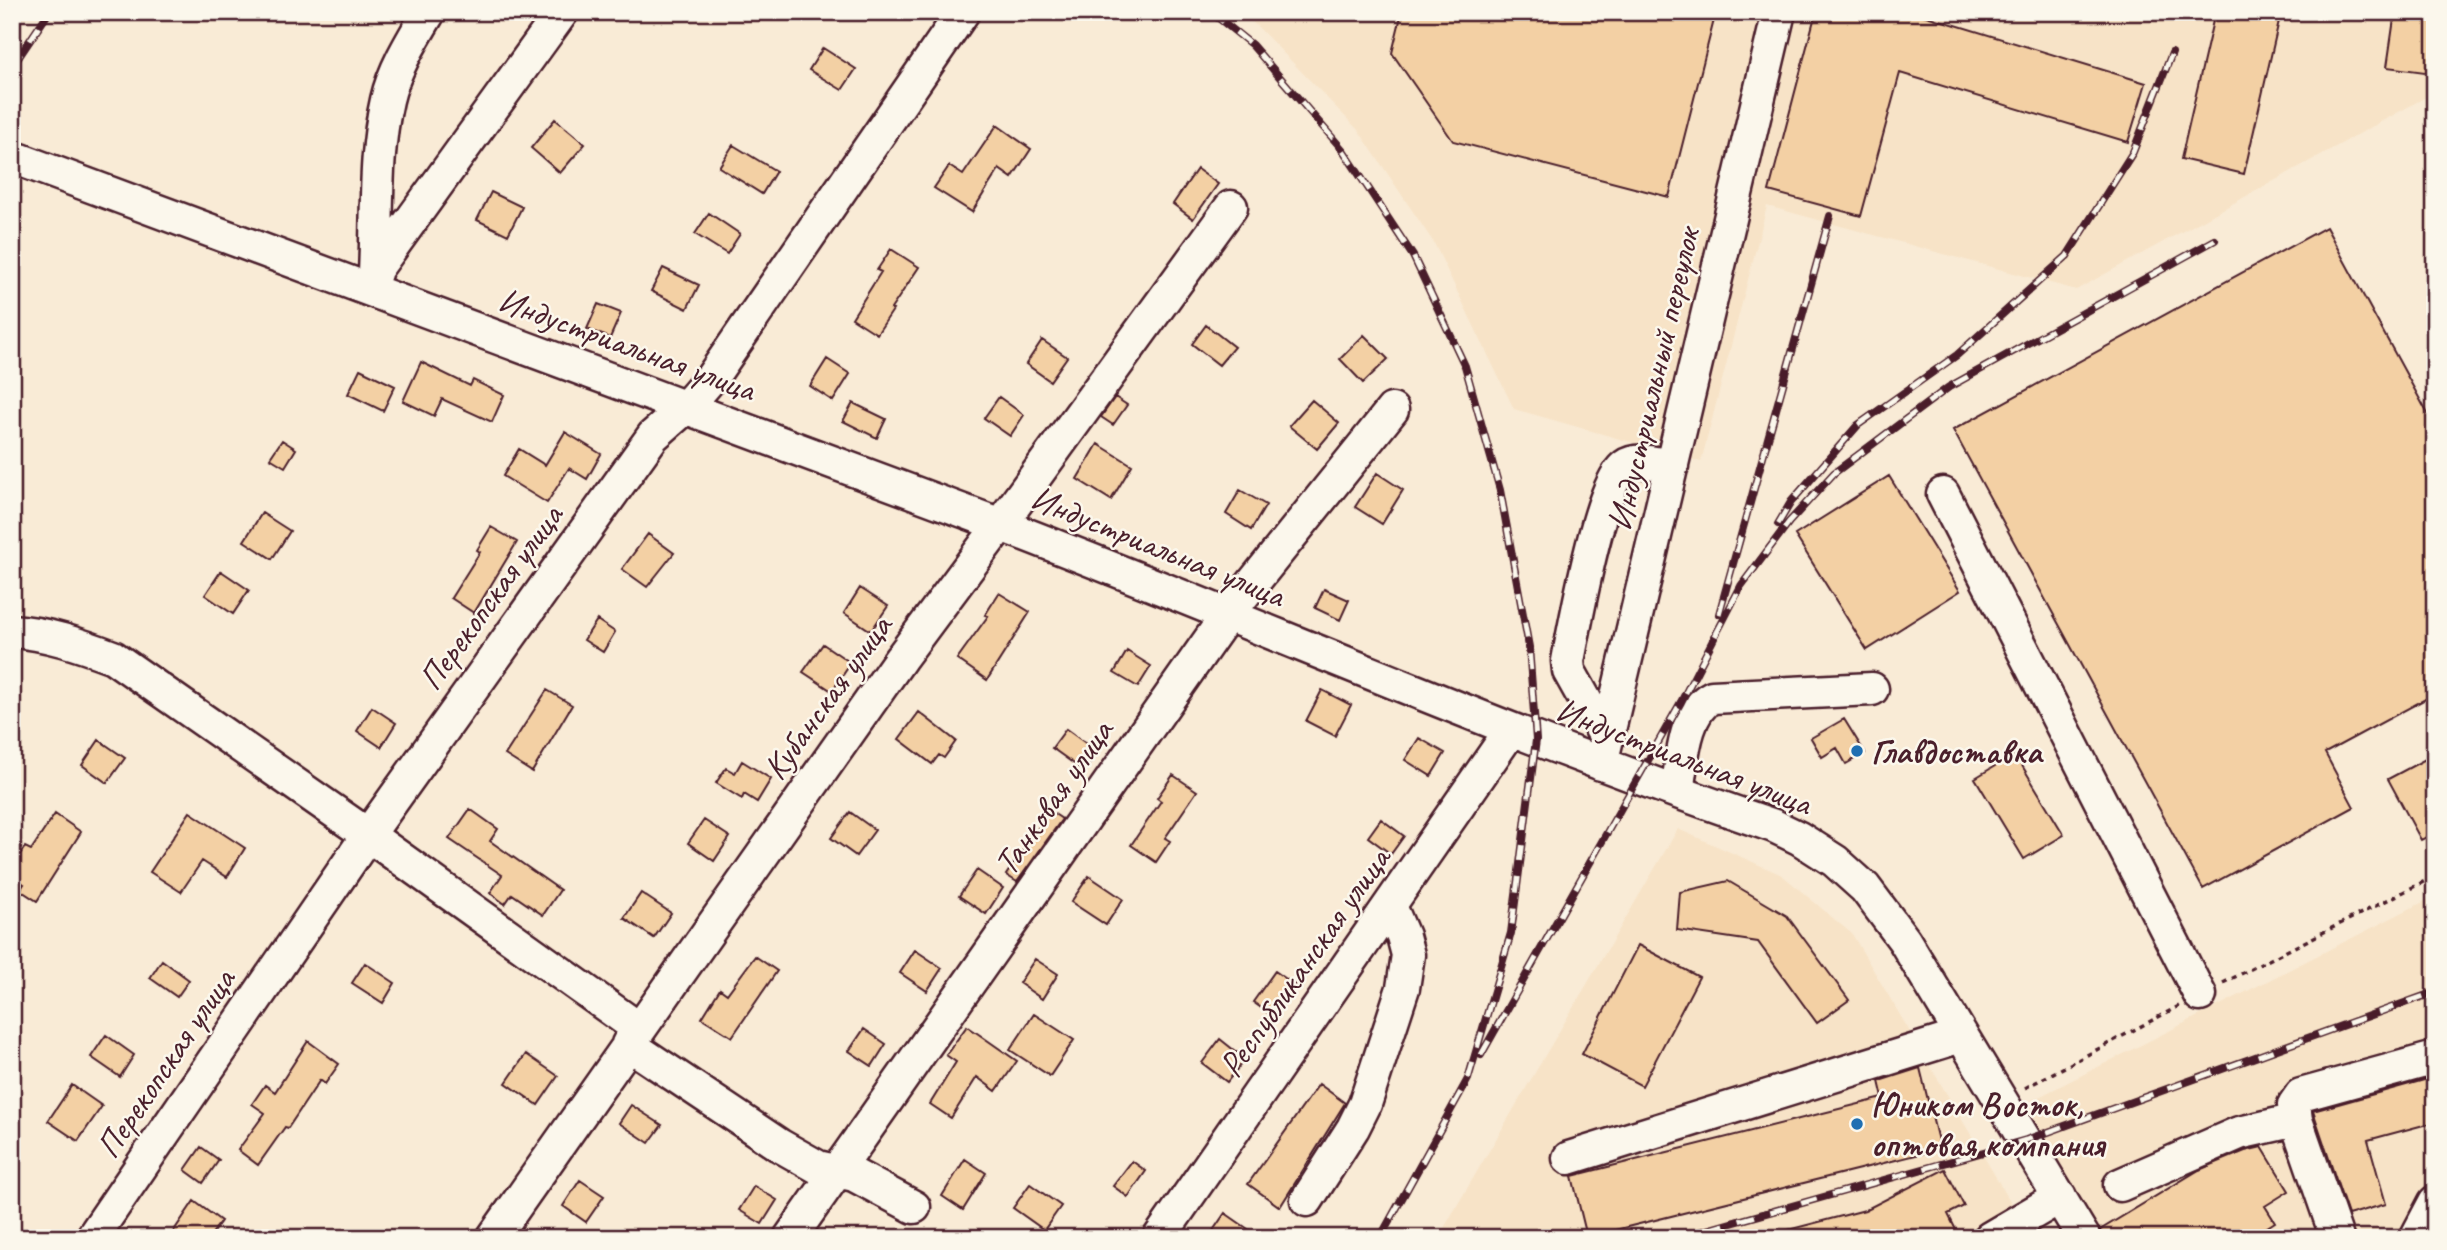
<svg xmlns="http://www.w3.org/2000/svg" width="2447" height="1250" font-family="Caveat,sans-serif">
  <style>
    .built { fill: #f7e3c7 }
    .building { fill: #f3d0a4; stroke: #4a1f2b; stroke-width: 2 }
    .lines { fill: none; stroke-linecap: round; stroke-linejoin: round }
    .minor-casing { stroke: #4a1f2b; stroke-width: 37 }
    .path { stroke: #4a1f2b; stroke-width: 3.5; stroke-dasharray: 5 5; stroke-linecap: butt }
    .minor { stroke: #fbf7ec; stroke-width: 32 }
    .rail-casing { stroke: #4a1f2b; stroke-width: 8 }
    .rail { stroke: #fbf7ec; stroke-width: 5; stroke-dasharray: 16; stroke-linecap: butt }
    .poi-dot { fill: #1f6fb2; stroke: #fbf7ec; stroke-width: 2.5 }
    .labels { text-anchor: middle; stroke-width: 5; stroke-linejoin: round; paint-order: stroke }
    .street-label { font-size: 35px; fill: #4a1f2b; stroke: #fbf7ec }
    .poi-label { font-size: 35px; font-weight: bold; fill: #4a1f2b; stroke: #fbf7ec; text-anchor: start }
  </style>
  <rect width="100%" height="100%" fill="#f9ebd6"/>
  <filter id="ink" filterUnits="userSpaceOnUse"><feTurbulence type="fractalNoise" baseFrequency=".0143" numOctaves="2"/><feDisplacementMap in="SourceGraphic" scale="14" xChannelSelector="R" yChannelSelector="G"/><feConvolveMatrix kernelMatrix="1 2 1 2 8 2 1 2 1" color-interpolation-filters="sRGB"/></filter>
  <g filter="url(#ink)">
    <path class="built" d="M1241,12h1194v80l-359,198 -309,-84 -66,256 -187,-53 -80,-166 -75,-112 -99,-102z
      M1678,829l104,46 70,59 180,304h-594z
      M2435,896v342h-351l-75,-126z"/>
    <path class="building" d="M1402,12h314l-47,185 -216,-56 -61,-88z
      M1816,12h97l233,71 -18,59 -228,-69 -39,143 -92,-25z
      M2215,12h66l-37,162 -63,-15z
      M2395,12h40v45l-3,16 -45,-6z
      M823,48l33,21 -14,21 -33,-20z
      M555,119l30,25 -25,29 -29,-25z
      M997,125l34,24 -19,29 -13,-9 -27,43 -38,-24 15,-22 14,9z
      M733,145l43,26 -14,23 -43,-27z
      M1197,169l21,15 -25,35 -20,-15z
      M491,192l31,15 -14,28 -31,-15z
      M709,213l31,21 -13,20 -32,-20z
      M2326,227l109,200v267l-110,59 29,54 -151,82 -250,-459z
      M891,249l28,18 -28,42 2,1 -16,24 -25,-16 29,-46 -4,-2z
      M663,268l36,17 -12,24 -36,-18z
      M598,304l23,9 -11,25 -23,-9z
      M1206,325l28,22 -15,18 -27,-21z
      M1364,335l24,24 -25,24 -23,-24z
      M1042,340l25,17 -17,24 -24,-17z
      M827,359l23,15 -17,27 -23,-15z
      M421,362l49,24 3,-6 31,15 -12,27 -50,-23 -8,17 -31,-15z
      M360,369l35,17 -12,25 -35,-17z
      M999,397l25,18 -14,21 -26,-18z
      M1115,397l12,8 -14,20 -12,-8z
      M1312,400l27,23 -22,26 -28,-23z
      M853,403l33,16 -9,19 -34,-17z
      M565,432l36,22 -14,25 -18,-11 -22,35 -44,-27 16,-27 26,16z
      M282,440l14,9 -11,18 -15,-9z
      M1098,444l34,21 -21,35 -34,-21z
      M1377,473l26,17 -21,34 -27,-17z
      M1889,476l71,115 -93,59 -72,-115z
      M1240,490l26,15 -15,25 -25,-16z
      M262,513l28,18 -18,28 -28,-18z
      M491,527l26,15 -43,71 -23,-15 29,-46 -3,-2z
      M648,534l26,19 -27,34 -25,-18z
      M221,571l28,19 -16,24 -28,-19z
      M860,588l28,18 -17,25 -27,-18z
      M1324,589l25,11 -9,20 -25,-12z
      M999,593l31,19 -43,68 -30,-21 31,-43 -3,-1z
      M597,620l18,12 -12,20 -19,-12z
      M823,644l28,19 -19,28 -29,-19z
      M1127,651l24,15 -13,21 -24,-14z
      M547,690l25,15 -40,67 -27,-17z
      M1322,690l29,15 -16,31 -29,-15z
      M372,707l24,16 -15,24 -24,-16z
      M919,712l37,29 -12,17 -5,-3 -7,9 -33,-25z
      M1844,719l21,34 -19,11 -9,-16 -15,9 -11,-19z
      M1066,729l32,23 -14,19 -32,-23z
      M1419,738l26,15 -14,23 -26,-16z
      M99,740l26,18 -18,25 -25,-18z
      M2015,754l49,81 -40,24 -49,-81z
      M2435,754v79l-14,7 -33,-61z
      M742,761l29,18 -14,23 -13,-8 -2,5 -26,-16 10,-15 9,5z
      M1173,775l24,16 -32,47 5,3 -14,21 -25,-17 30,-44 -4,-3z
      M470,809l28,20 -8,12 70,49 -17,25 -31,-21 -7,10 -15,-11 12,-18 -53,-36z
      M1050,811l12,8 -45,63 -11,-7z
      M190,812l55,36 -18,29 -25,-16 -21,31 -31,-20z
      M850,812l25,18 -19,26 -25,-18z
      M55,814l26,18 -44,69 -17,-11 4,-6 -12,-8v-10l13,-19 6,3z
      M1381,819l23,17 -13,18 -23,-17z
      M704,820l26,17 -16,24 -26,-18z
      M977,870l26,18 -17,26 -27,-18z
      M1089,876l34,23 -17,26 -35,-23z
      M1728,881l59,35 62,84 -32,23 -59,-81 -81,-12 3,-38z
      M641,893l30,20 -17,25 -30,-20z
      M1638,945l61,32 -57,109 -60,-32z
      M915,950l27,18 -15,23 -27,-18z
      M755,956l22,15 -45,66 -30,-19 18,-29 7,5z
      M1035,959l23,15 -16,25 -23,-16z
      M162,960l27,20 -12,17 -27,-19z
      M365,963l30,20 -12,20 -31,-20z
      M1275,971l21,15 -22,31 -21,-15z
      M1034,1014l40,26 -24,36 -40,-26z
      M967,1026l50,35 -21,30 -19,-14 -26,41 -21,-14 26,-42 -10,-7z
      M864,1029l22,15 -14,22 -23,-15z
      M106,1035l28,20 -14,22 -29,-20z
      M1220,1039l25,20 -18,23 -25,-19z
      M308,1041l31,23 -14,20 -5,-4 -32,48 -3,-1 -27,38 -20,-15 27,-37 -13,-9 13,-19 10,7z
      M526,1054l32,22 -20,29 -32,-22z
      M1920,1068l20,81 -353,88 -15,-61 311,-78 -4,-17z
      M2435,1077v45l-67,18 18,64 -38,11 -35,-104z
      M1319,1084l26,19 -65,104 -32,-23z
      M72,1085l30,21 -24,35 -30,-20z
      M631,1105l31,20 -13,18 -30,-20z
      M201,1147l18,13 -16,23 -18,-13z
      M2262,1147l27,44 -24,15 10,16 -25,16h-148l-2,-8 99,-60 46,-19z
      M965,1159l21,14 -23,37 -21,-14z
      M1132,1161l14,10 -18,26 -15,-11z
      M1945,1169l19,37 -16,8 12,24h-180v-6l85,-22z
      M580,1180l24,16 -18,26 -23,-16z
      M1030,1184l31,22 -17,24 -31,-22z
      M754,1186l23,14 -15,24 -23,-14z
      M194,1201l27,20 -12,17h-40z
      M1225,1213l36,25h-53z"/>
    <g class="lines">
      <g class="minor-casing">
        <path id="minor" d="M21,160c327,122 655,241 980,365 258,99 511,212 773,301l25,12 36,23 30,27 39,52 180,298
          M376,269l186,-257
          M375,273c3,-57 -1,-117 12,-173 7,-31 26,-61 42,-88
          M1943,494l257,501
          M12,631c34,2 69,14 101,26l255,178 271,194
          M1607,739l-38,-68 -1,-10c7,-36 32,-178 57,-195 12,-9 32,-2 47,0
          M1601,764l178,-752
          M1677,791c5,-28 7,-80 35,-94l160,-8
          M628,1044l151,101 39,22 36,8 60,32
          M2296,1120l-2,-15 7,-10 134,-37
          M1569,1158l392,-122
          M2120,1185l119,-52 57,-13 41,118
          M1307,1200l46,-72 12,-24 38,-116 5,-33 -5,-19 -13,-30
          M92,1238l276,-403 285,-399 33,-29 26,-30 251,-365
          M493,1238l408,-580 99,-133 231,-318
          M790,1238l438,-624 164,-204
          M1159,1238l352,-508
          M1990,1238l70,-41
          M2416,1238l19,-36"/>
      </g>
      <path class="path" d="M2223,983l212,-107
        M2025,1088l154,-82"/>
      <use href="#minor" class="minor"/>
      <g class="rail-casing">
        <path id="rail" d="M1211,12l41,33 91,105 70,106 52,110 35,124 29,157 7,93 -25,193 -43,146 -88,159
          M12,67l37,-55
          M1778,524l13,-22 67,-77 99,-70 110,-99 66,-104 39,-99
          M1719,614l111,-398
          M1481,1055l200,-353 60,-116 48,-64 45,-49 115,-86 266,-147
          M1678,1238l348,-98 409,-148"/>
      </g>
      <use href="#rail" class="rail"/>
    </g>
  </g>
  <g class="poi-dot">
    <circle cx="1857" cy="751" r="7"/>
    <circle cx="1857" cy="1124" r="7"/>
  </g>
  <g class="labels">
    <g class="street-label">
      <text transform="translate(627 344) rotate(20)" y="12">Индустриальная улица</text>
      <text transform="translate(1653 379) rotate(-77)" y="12">Индустриальный переулок</text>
      <text transform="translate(1158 546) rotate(22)" y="12">Индустриальная улица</text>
      <text transform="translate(490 597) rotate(-54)" y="12">Перекопская улица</text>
      <text transform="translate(827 697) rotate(-54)" y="12">Кубанская улица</text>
      <text transform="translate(1684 756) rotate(21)" y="12">Индустриальная улица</text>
      <text transform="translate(1053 797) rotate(-55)" y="12">Танковая улица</text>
      <text transform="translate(1304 962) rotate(-55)" y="12">Республиканская улица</text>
      <text transform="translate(165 1063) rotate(-56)" y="12">Перекопская улица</text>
    </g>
    <g class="poi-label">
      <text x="1871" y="763">Главдоставка</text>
      <text x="1871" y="1116">Юником Восток,<tspan x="1871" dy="40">оптовая компания</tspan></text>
    </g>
  </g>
  <rect width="2447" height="1250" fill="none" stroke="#fbf7ec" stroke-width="42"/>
  <rect x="21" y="21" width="2405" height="1208" fill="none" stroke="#4a1f2b" stroke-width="2.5" filter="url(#ink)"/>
</svg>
